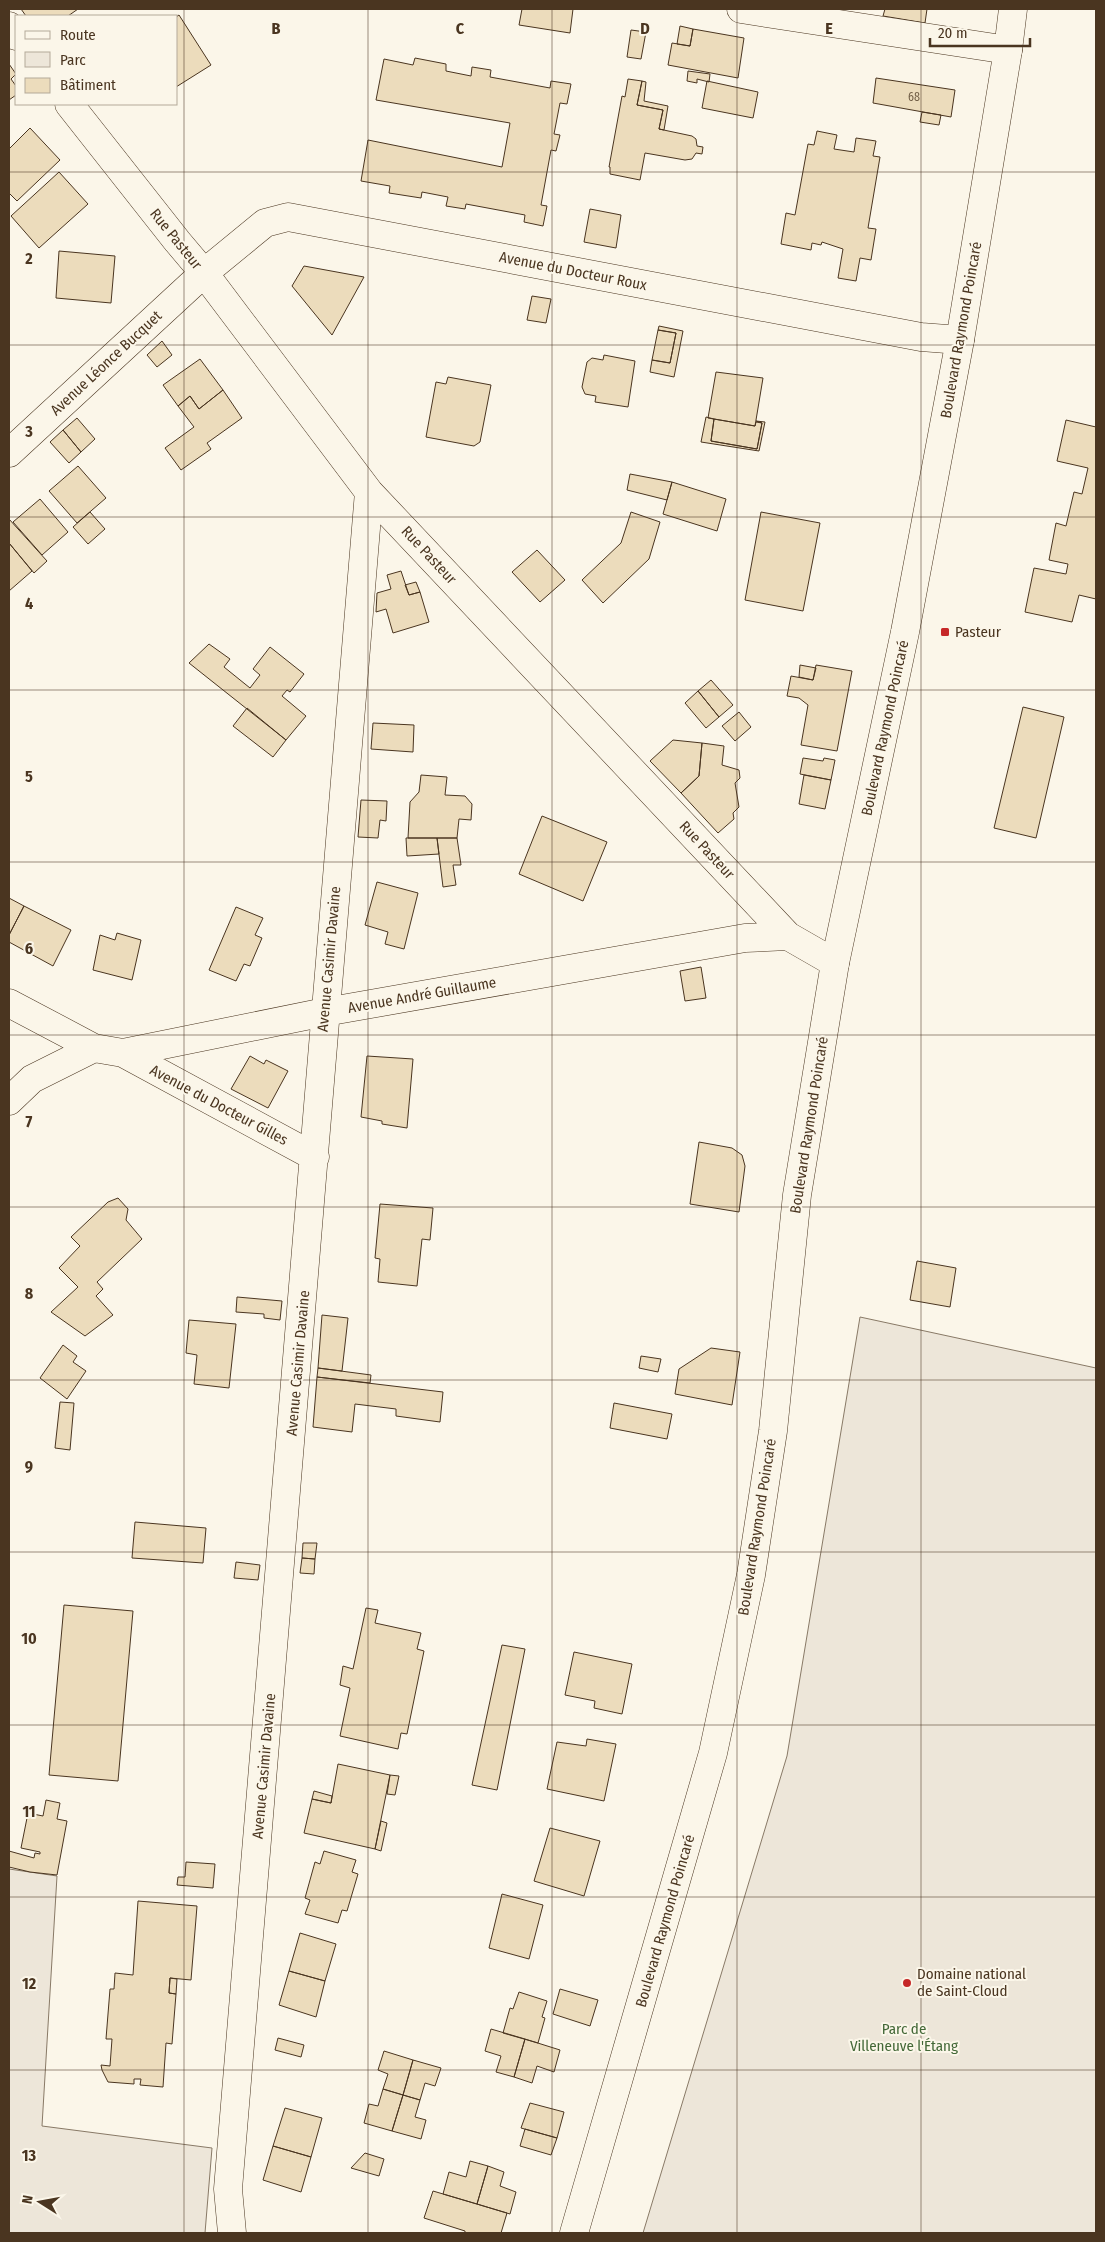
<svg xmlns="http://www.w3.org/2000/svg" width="1105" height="2242" font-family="'Fira Sans Condensed',sans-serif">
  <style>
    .green { fill: #ede6d9; stroke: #887966 }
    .building { fill: #ecdcbc; stroke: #4a3520 }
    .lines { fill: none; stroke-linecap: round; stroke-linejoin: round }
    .minor-casing { stroke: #4a3520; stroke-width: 29 }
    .primary-casing { stroke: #4a3520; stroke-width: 29 }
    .minor { stroke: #fbf6e9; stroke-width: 28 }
    .primary { stroke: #fbf6e9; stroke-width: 28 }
    .grid { fill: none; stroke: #4a3520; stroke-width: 1; stroke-opacity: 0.55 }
    .poi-dot { fill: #c62828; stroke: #fbf6e9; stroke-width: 2 }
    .labels { text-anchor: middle; stroke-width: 4; stroke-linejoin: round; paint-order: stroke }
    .number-label { font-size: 12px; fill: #725f47 }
    .street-label { font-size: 15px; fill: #4a3520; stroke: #fbf6e9 }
    .poi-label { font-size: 15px; fill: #4a3520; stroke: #fbf6e9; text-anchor: start }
    .park-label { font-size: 15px; fill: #436837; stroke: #fbf6e9 }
    .grid-label { font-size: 16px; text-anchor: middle; font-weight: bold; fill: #4a3520; stroke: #fbf6e9; stroke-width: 4; stroke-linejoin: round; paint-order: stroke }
  </style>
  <rect width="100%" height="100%" fill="#fbf6e9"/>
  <path class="green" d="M860,1317l236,51v865h-453l144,-477z
    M9,1869l48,7 -15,250 170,22 -7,85h-196z"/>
  <path class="building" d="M21,9h57l-10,7h-42z
    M522,9h51l-3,24 -51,-8z
    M885,9h42l-2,14 -42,-7z
    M179,15l32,50 -35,22v-70z
    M680,26l13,3 -3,17 -13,-2z
    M693,29l51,9 -6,40 -70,-13 4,-22 18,3z
    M631,30l15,2 -5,27 -14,-2z
    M415,58l31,6v7l25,5 1,-9 19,3 -1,7 60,11 1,-7 20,3 -4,20 -7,-1 -6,31 6,1 -4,16 -5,-1 -10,55 6,1 -4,20 -19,-4 1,-7 -59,-11 -1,5 -19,-3 2,-9 -26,-5 -1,6 -32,-5 1,-7 -29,-5 7,-41 134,27 8,-44 -134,-23 8,-41 29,6z
    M9,64l7,10 -5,5 5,7v9l-7,5z
    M688,71l22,3 -1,8 -12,-3v4l-10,-2z
    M876,78l79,12 -4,27 -78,-14z
    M628,79l14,2 -5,24 26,5 -4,19 33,7 4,3 1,7 6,1 -1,7 -6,-1 -4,6 -7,1 -40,-7 -5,27 -30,-6v-7h-1l13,-71 3,1z
    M642,81l4,1 -2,19 24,5 -4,24 -5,-1 4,-19 -26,-5z
    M707,81l51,11 -5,26 -51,-10z
    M922,112l19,3 -2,10 -19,-3z
    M30,128l30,32 -43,41 -8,-8v-44z
    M817,131l20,4 -3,14 20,3 2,-14 20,3 -3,15 7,1 -12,71 8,1 -5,31 -11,-2 -4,23 -18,-3 5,-29 -21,-7 -1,3 -9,-2 -1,7 -30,-6 5,-31 9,2 13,-71 6,1z
    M59,172l29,32 -49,44 -28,-32z
    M590,209l31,6 -5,33 -32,-6z
    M59,251l56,5 -4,47 -55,-5z
    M304,266l60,11 -32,58 -40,-49z
    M532,296l19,3 -5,24 -19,-3z
    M659,326l24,5 -9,46 -24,-5 2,-12 18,3 6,-30 -18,-3z
    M658,330l18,3 -6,30 -18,-3z
    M162,341l10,14 -15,12 -10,-12z
    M604,355l31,6 -7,46 -33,-5 1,-6 -11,-2 -3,-7 5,-25 5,-4 11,2z
    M200,359l23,31 -24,19 -9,-13 -12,10 -15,-21z
    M716,372l47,6 -8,48 -47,-8z
    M448,377l43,8 -11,57 -6,4 -48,-9 10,-55 10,2z
    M223,390l19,28 -35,25 4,6 -30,21 -16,-22 29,-21 -16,-21 12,-10 9,13z
    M706,417l8,2 -3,22 46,8 5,-26 -6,-2 9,1 -6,29 -58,-9z
    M77,418l18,21 -14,13 -18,-22z
    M714,419l41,7 1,-4 6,1 -5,26 -46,-8z
    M1066,420l30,7v172l-17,-4 -7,27 -47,-10 9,-44 32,6 2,-10 -19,-4 7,-37 10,3 8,-34 8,2 6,-26 -31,-7z
    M63,430l18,22 -12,11 -19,-21z
    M78,466l28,32 -29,25 -28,-32z
    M630,474l42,8 -5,18 -40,-10z
    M672,482l54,17 -9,32 -54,-17z
    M40,499l28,33 -26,23 -29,-33z
    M90,512l15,17 -17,15 -15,-17z
    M631,512l29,10 -11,37 -46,44 -21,-23 39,-37z
    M761,512l59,11 -17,88 -58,-11z
    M9,519l38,42 -13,12 -25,-30z
    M9,543l23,28 -23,20z
    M537,550l28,30 -25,22 -28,-30z
    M401,571l8,24 11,-3 9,30 -36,11 -7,-24 -10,3 1,-19 14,-4 -4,-14z
    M416,582l4,10 -11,3 -4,-10z
    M209,644l21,15 -6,8 26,21 10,-13 -7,-6 17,-22 34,27 -14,18 -3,-2 -5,6 24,20 -20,24 -97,-77z
    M800,665l16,3 -3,12 -14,-3z
    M816,665l36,6 -15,80 -36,-6 7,-40 -9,-7 -12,-2 4,-20 22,4z
    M711,680l22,25 -14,12 -21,-26z
    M698,691l21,26 -13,11 -21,-25z
    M1023,707l41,10 -28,121 -42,-10z
    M247,708l39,32 -13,17 -40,-31z
    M739,712l12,15 -16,14 -13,-15z
    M373,723l41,2 -1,27 -42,-3z
    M673,740l29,3 -3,33 -18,17 -31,-32z
    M702,743l22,3 -2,19 17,5 1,8 -5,5 4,24 -6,6 1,6 -16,14 -37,-40 18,-17z
    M803,758l20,3 1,-3 11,2 -4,20 -31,-6z
    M421,775l26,2 -2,18 20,1 7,8 -1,16 -12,-1 -2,19h-49l2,-36 9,-10z
    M804,775l27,5 -6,29 -26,-5z
    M361,800l26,1 -1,20 -6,-1 -2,18 -20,-1z
    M542,816l65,26 -24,59 -64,-27z
    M406,838h31l2,16 -32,2z
    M437,838h20l4,27h-8l3,20 -13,2z
    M377,882l41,11 -14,56 -19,-5 3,-12 -23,-7z
    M9,898l15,8 -15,29z
    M24,906l47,24 -18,36 -44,-24v-7z
    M236,907l27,11 -8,17 7,3 -12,28 -6,-2 -8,17 -27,-11z
    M117,933l24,7 -9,40 -39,-10 7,-35 15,5z
    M701,967l5,31 -21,3 -5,-30z
    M250,1056l14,8 2,-4 22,11 -20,37 -37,-19z
    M367,1056l46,3 -6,69 -25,-4v-3l-21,-4z
    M699,1142l33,6 10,7 3,11 -6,46 -49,-8z
    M118,1198l10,11 -2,11 16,19 -45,43 6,7 -7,7 17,19 -28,21 -34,-24 27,-25 -19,-19 21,-22 -9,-9 37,-35z
    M380,1204l53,4 -3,32 -8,-1 -5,47 -39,-4 2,-23 -5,-1z
    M917,1261l39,7 -6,39 -40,-7z
    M237,1297l45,4 -2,19 -16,-2v-4l-28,-2z
    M322,1315l26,3 -6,53 -24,-3z
    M189,1320l47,4 -7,64 -35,-4 3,-29 -11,-2z
    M63,1345l14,11 -4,6 13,9 -19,28 -27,-21z
    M711,1348l29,4 -8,53 -57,-11 4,-25z
    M641,1356l20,3 -3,13 -19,-4z
    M318,1368l53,7 -1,8 -53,-6z
    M317,1377l126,15 -3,30 -44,-6v-7l-41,-5 -3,28 -39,-5z
    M60,1402l14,1 -4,47 -15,-2z
    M614,1403l58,11 -5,25 -57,-11z
    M135,1522l71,6 -3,35 -71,-5z
    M303,1543h14l-2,16 -13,-1z
    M302,1558l13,1 -1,15 -14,-1z
    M236,1562l24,3 -2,15 -24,-2z
    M64,1605l69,6 -15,170 -69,-6z
    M366,1608l12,2 -3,13 46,10 -4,16 7,2 -17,83 -6,-1 -3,16 -58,-13 10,-48 -10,-3 3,-19 10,3z
    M502,1645l23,4 -28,141 -25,-5z
    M574,1652l58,12 -10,50 -28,-6 1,-7 -30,-6z
    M587,1739l29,5 -12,57 -57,-12 10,-47 29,4z
    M338,1764l52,11 -15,74 -71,-16 8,-34 19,4z
    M390,1775l9,1 -4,19 -8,-1z
    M314,1791l18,5 -1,7 -19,-4z
    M46,1800l14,3 -3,16 10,2 -10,54 -27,-3 -21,-5v-16l25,7 1,-5 5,1v-2l-19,-4 7,-35 15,3z
    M381,1821l6,2 -6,28 -6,-2z
    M550,1828l50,13 -16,55 -50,-15z
    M324,1851l32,9 -4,12 6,2 -11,37 -5,-1 -4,13 -33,-9 5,-14 -5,-2 10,-36 5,2z
    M186,1862l29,2 -2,24 -36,-3 1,-8h7z
    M502,1894l41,11 -14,54 -40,-11z
    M138,1901l59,5 -6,74 -21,-2 -1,15 7,1 -4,50 -6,-1 -3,44 -23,-2 1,-6h-7v5l-26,-2 -6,-12 -1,-5 9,1 2,-27h-6l4,-50h4l1,-16 18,2z
    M300,1933l36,11 -11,37 -36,-10z
    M289,1971l36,10 -9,36 -37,-12z
    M170,1978l7,1 -1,15 -7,-1z
    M560,1989l38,11 -8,26 -37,-12z
    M519,1992l28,9 -5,16 3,1 -7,25 -35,-10 7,-25 3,1z
    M491,2029l34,10 -11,38 -18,-5 5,-16 -16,-5z
    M278,2038l26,7 -3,12 -26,-7z
    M525,2039l35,11 -6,22 -17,-6 -5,17 -18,-6z
    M384,2051l29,9 -10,35 -20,-6 5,-15 -10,-4z
    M413,2060l28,8 -6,18 -10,-3 -5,17 -17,-5z
    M383,2089l20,6 -11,36 -28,-8 5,-19 9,2z
    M403,2095l17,5 -5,17 11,3 -5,19 -29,-8z
    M530,2103l34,9 -7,26 -36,-10z
    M285,2108l37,10 -11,39 -38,-11z
    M525,2129l32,9 -6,17 -31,-9z
    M273,2146l38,11 -10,35 -38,-12z
    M365,2153l19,6 -5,17 -28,-8z
    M470,2161l18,5 -11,38 -34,-10 6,-22 17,5z
    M488,2166l16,6 -4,14 16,6 -6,22 -33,-10z
    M433,2191l74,22 -6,20h-36v-2l-41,-13z"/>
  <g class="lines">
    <g class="minor-casing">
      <path id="minor" d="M741,9l267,41
        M9,26l7,10
        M69,104l108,137 27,32 165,219 419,444 47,27
        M9,453l195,-180 61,-50 23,-6 633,120 39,3
        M9,1003l85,45 29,5 202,-41 420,-74 43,-2
        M123,1053l192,104
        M9,1101l23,-22 62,-31
        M232,2233l-4,-44 141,-1697"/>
    </g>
    <g class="primary-casing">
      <path id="primary" d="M574,2233l139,-480 38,-178 22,-144 24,-236 38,-232 70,-331 55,-292 48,-290 5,-41"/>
    </g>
    <use href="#minor" class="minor"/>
    <use href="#primary" class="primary"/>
  </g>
  <path class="grid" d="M184,9v2224M368,9v2224M552,9v2224M737,9v2224M921,9v2224M9,172h1087M9,345h1087M9,517h1087M9,690h1087M9,862h1087M9,1035h1087M9,1207h1087M9,1380h1087M9,1552h1087M9,1725h1087M9,1897h1087M9,2070h1087"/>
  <g class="poi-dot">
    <rect x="940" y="627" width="10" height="10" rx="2.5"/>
    <circle cx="907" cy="1983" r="5"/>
  </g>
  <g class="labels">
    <g class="number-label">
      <text x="914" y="101">68</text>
    </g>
    <g class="street-label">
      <text transform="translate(176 239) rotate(51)" y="5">Rue Pasteur</text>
      <text transform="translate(573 271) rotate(11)" y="5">Avenue du Docteur Roux</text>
      <text transform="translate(961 330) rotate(-80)" y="5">Boulevard Raymond Poincaré</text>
      <text transform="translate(106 363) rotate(-43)" y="5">Avenue Léonce Bucquet</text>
      <text transform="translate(429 555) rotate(47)" y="5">Rue Pasteur</text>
      <text transform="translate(885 728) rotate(-78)" y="5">Boulevard Raymond Poincaré</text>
      <text transform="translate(707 850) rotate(47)" y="5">Rue Pasteur</text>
      <text transform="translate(329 959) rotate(-85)" y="5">Avenue Casimir Davaine</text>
      <text transform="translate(422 995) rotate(-10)" y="5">Avenue André Guillaume</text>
      <text transform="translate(219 1105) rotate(28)" y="5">Avenue du Docteur Gilles</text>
      <text transform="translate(809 1125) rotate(-81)" y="5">Boulevard Raymond Poincaré</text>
      <text transform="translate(298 1363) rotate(-85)" y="5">Avenue Casimir Davaine</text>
      <text transform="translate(757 1527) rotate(-81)" y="5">Boulevard Raymond Poincaré</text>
      <text transform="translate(264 1766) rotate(-85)" y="5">Avenue Casimir Davaine</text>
      <text transform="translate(665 1921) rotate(-74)" y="5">Boulevard Raymond Poincaré</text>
    </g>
    <g class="poi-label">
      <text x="955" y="637">Pasteur</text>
      <text x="917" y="1979">Domaine national<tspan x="917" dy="17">de Saint-Cloud</tspan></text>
    </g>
    <g class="park-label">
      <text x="904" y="2034">Parc de<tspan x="904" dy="17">Villeneuve l'Étang</tspan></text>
    </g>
  </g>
  <g class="grid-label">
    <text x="276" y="34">B</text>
    <text x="460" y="34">C</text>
    <text x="645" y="34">D</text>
    <text x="829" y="34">E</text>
    <text x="29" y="264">2</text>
    <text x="29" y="437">3</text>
    <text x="29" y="609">4</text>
    <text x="29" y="782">5</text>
    <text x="29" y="954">6</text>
    <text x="29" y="1127">7</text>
    <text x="29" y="1299">8</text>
    <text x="29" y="1472">9</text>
    <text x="29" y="1644">10</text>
    <text x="29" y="1817">11</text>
    <text x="29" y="1989">12</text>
    <text x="29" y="2161">13</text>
  </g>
  <rect width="1105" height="2242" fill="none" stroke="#4a3520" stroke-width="20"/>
  <rect x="15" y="15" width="162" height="90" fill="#fbf6e9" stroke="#b4a999"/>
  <rect x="25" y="31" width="25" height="8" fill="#fbf6e9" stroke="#b4a999"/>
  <text x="60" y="40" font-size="15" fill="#4a3520">Route</text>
  <rect x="25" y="52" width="25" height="15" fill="#ede6d9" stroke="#b4a999"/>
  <text x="60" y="65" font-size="15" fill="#4a3520">Parc</text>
  <rect x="25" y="78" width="25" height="15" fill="#ecdcbc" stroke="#b4a999"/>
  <text x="60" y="90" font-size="15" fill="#4a3520">Bâtiment</text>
  <g transform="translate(40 2202) rotate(281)" stroke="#fbf6e9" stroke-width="4" paint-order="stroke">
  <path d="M0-4L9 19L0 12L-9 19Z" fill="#4a3520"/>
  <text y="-8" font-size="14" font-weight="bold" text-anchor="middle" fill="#4a3520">N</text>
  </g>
  <path d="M930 38v8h100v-8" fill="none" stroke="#4a3520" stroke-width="2.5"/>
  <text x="938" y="38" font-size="15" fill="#4a3520" stroke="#fbf6e9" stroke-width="4" paint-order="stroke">20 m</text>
</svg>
